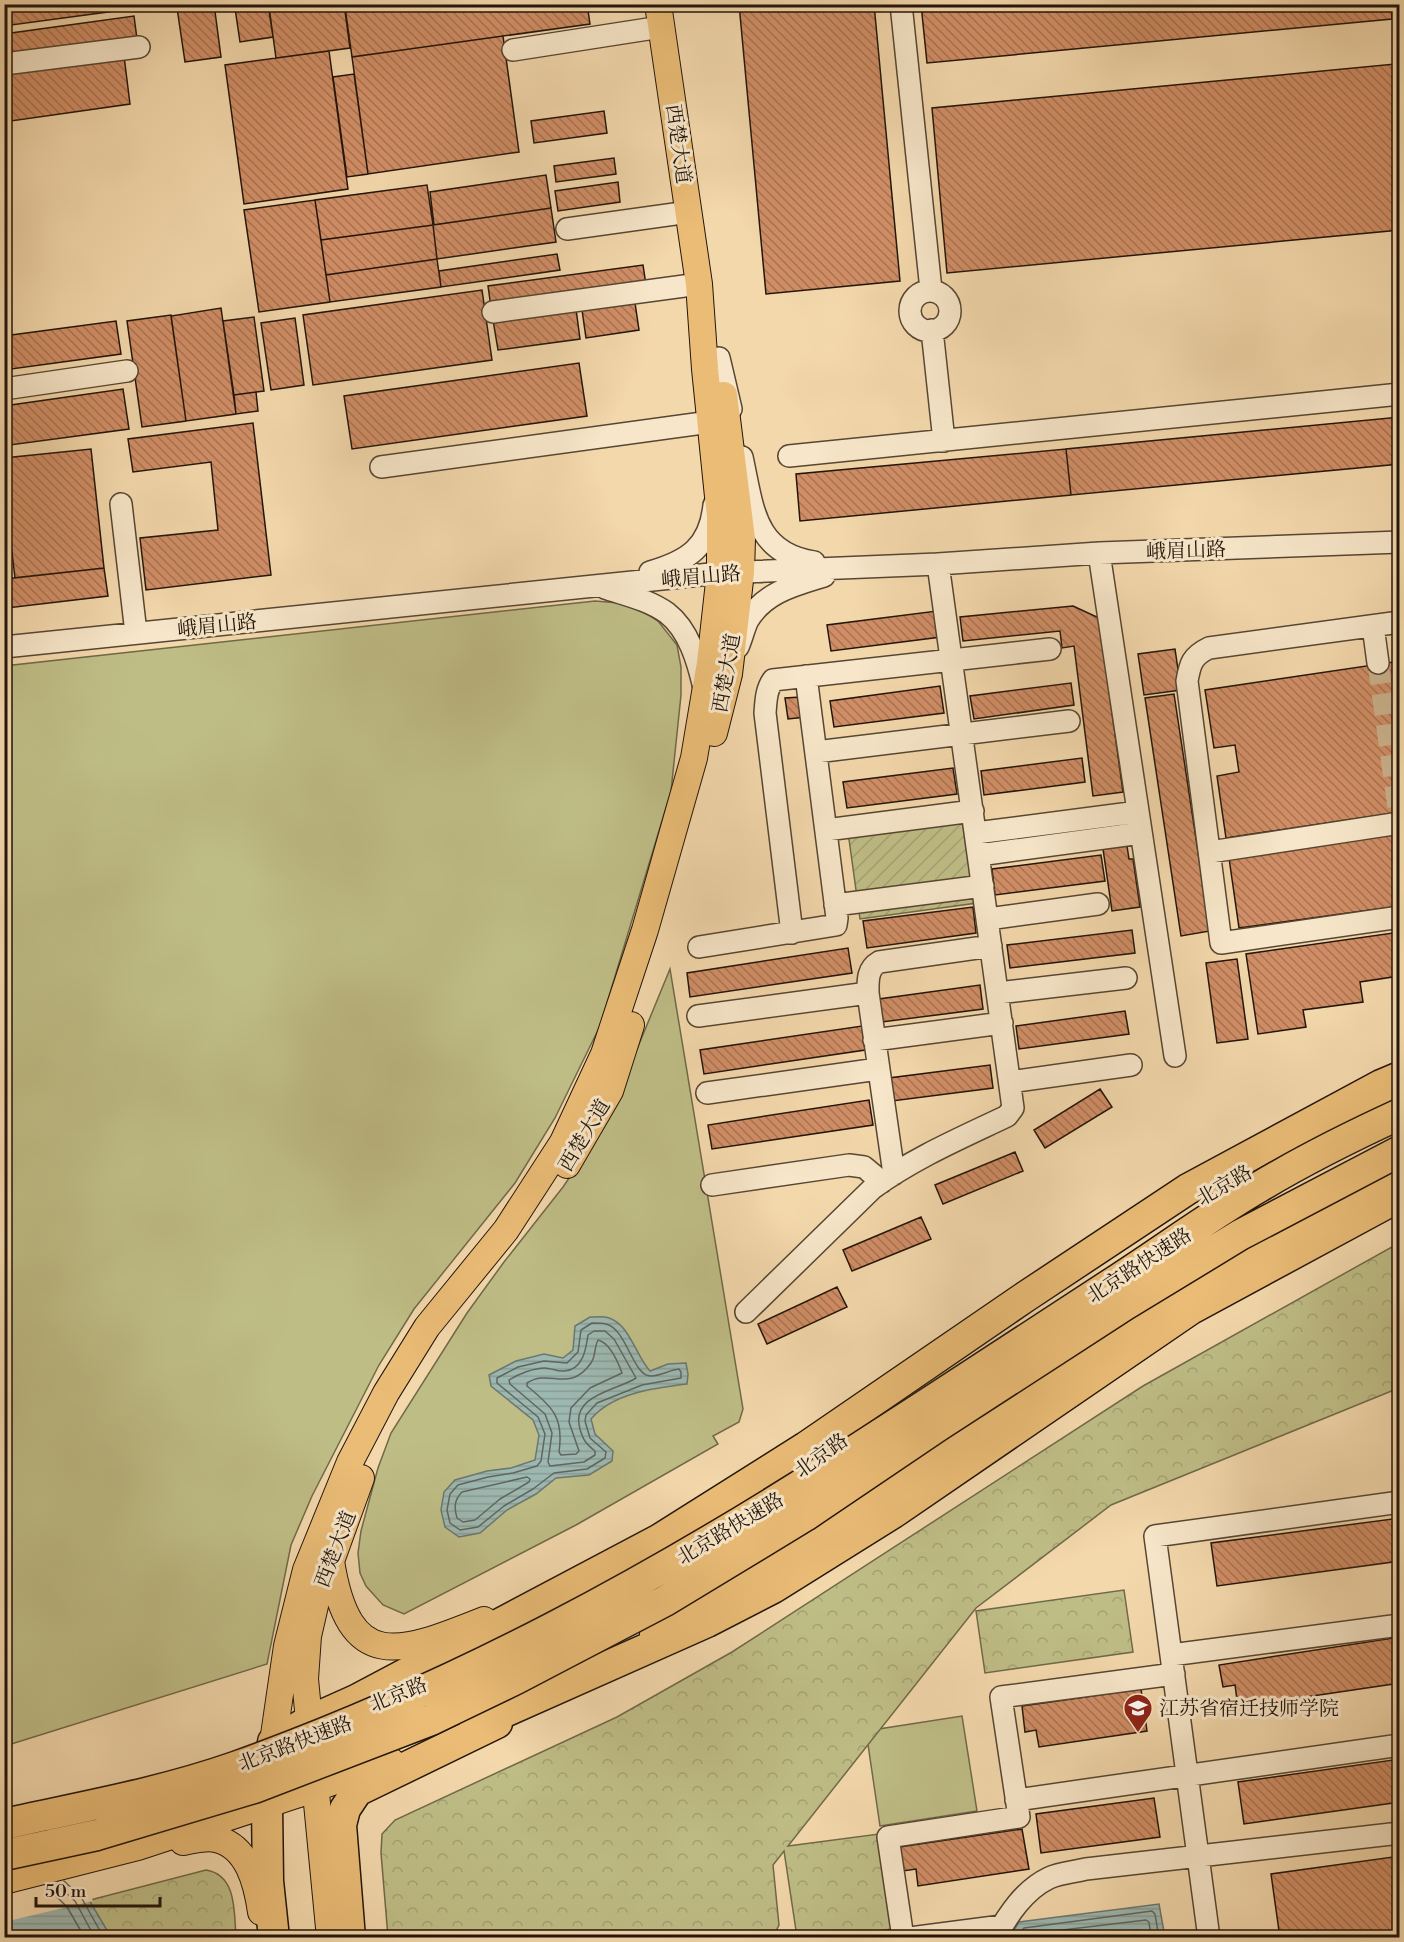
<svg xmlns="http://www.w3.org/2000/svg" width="1404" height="1942" font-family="'Libre Bodoni','Noto Serif SC',serif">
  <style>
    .grass { fill: #bfbd86; stroke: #706948; stroke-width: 1.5 }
    .park { fill: url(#park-crowns); stroke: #706948; stroke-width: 1.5 }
    .garden { fill: url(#garden-furrows); stroke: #706948; stroke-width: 1.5 }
    .water { fill: url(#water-rules); stroke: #6c776f; stroke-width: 1.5 }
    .pier { fill: #f3d8ac }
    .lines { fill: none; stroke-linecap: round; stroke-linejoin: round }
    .shore { stroke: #60665e; stroke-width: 1.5 }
    .building { fill: url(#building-back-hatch); stroke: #22150b; stroke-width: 1.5 }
    .minor-tunnel { stroke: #c9b18c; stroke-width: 21; stroke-dasharray: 21 10; stroke-linecap: butt }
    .minor-casing { stroke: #564633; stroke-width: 24 }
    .major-casing { stroke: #22150b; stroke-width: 28 }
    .highway-casing { stroke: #22150b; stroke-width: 33 }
    .minor { stroke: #f7e6c9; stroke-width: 21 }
    .major { stroke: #eabc76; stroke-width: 26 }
    .highway { stroke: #eabc76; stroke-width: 30 }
    .highway-bridge-casing { stroke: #22150b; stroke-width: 33; stroke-linecap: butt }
    .highway-bridge { stroke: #eabc76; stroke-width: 30 }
    .labels { text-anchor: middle; stroke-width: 6; stroke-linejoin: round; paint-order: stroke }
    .street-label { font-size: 20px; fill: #22150b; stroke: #f7e6c9 }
    .poi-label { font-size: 20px; fill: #22150b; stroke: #f7e6c9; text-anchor: start }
  </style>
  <defs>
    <pattern id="park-crowns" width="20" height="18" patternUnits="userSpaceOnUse" patternTransform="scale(1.5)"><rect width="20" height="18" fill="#bfbd86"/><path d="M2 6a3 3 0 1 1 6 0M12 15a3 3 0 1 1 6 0" fill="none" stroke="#a4a272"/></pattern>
    <pattern id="garden-furrows" width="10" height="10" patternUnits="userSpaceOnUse" patternTransform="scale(1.5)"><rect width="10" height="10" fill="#bfbd86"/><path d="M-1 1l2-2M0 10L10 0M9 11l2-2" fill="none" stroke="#a4a272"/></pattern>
    <pattern id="water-rules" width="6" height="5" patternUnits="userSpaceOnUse" patternTransform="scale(1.5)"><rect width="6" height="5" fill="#9db8b1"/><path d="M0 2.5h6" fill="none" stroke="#879d97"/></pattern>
    <pattern id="building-back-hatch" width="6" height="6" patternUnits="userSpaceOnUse" patternTransform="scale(1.5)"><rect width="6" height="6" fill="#d18e66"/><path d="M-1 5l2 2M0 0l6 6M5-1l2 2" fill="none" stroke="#a97352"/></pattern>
  </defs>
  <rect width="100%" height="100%" fill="#f3d8ac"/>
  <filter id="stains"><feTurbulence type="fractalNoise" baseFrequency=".00333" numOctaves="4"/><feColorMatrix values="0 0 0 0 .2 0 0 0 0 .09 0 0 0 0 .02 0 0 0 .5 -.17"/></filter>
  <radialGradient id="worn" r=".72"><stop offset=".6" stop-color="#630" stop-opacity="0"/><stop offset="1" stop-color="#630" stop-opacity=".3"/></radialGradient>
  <path class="grass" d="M595,601l37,3 26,17 19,24 4,22v28l-10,96 -71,235 -45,92 -40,65 -101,126 -35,56 -67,131 -21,49 -24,119 -262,82 -1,-1080z
    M670,969l73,440 -4,13 -26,14 5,8 -142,81 -172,89 -21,-9 -17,-19 -6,-13 -2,-20 3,-22 17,-63 13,-35 76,-120 37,-51 59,-75 23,-34 49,-99z
    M962,1716l15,95 -97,15 -14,-95z"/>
  <path class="park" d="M1399,1243v145l-288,117 -135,103 -188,238 91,-12 13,95 -58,8h-37l-13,-86 -11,14 6,60 -6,12h-385l-7,-84 1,-19 13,-14 222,-103 115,-65 411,-266z
    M1124,1590l9,62 -148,21 -9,-62z
    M206,1870c31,5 28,42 30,67l-231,1v-14l93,-26z"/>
  <path class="garden" d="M965,817l12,86 -117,16 -12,-87z"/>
  <path class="water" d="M590,1317c5,0 14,-1 19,1 21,7 27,38 41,53l18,-7 18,-1 2,11 -1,10c-33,4 -74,9 -96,35l4,15 18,17 -1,10 -23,14 -33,3 -20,16 -29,16 -27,23 -21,4 -14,-10 -4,-17 3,-18 11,-12 32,-9 24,-3 24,-8 4,-25 -6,-15 -42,-34 -2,-11 27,-14 28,-7 19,4 10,-8 2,-24z
    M4,1815l81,78 26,44h-106z
    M1159,1904l6,33h-155l9,-15z"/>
  <path class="pier" d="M4,1812l73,69 12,11 4,9 -89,21z"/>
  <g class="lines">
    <path class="shore" d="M592,1323c4,0 10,0 14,1 21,5 27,53 45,52 10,0 18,-6 28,-7l2,3v6l-39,7 -45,18 -11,12 -1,6 5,17 16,14 -1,6 -18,11 -33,4 -21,16 -29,17 -26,21 -18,3 -10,-7 -3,-13 3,-16 8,-9 30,-8 25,-4 24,-7 4,-5 4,-27 -7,-17 -41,-34v-5l21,-11 26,-6 23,2 11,-11 3,-22z
      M594,1331h11l9,8 22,39c-20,13 -66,17 -56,51 3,11 6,15 15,22v4l-11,7 -34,4 -2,-4 4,-29 -7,-19 -35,-30 -1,-4c9,-6 25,-12 36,-12 6,0 13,4 19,3 19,-1 22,-22 24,-36z
      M598,1340c12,3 20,22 24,33l-32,15 -19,20 -2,14 10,29 -3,3 -15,1 -2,-3c5,-34 -6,-45 -32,-66v-3c23,-15 42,11 64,-20 5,-7 3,-16 7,-23z
      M527,1477l3,2 -1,3 -29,17 -25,21 -12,2 -6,-4c-3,-10 -3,-18 5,-26z
      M64,1881l17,16 23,41
      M55,1883l20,18 20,37
      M45,1885l22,22 18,31
      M1017,1938l7,-10 128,-17 3,3 4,24
      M1026,1938l3,-4 117,-14 3,2 2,16
      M1076,1938l62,-8 3,1 1,7"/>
  </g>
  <path class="building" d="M4,4h110l1,7 -111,15z
    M126,4h25l-25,4z
    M205,4h9l7,53 -36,5 -8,-54z
    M258,4h10l5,33 -33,5 -5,-34z
    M284,4h60l6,44 -74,10 -7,-51z
    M363,4h224l3,20 -238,33 -7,-50z
    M739,4h135l26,277 -134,13z
    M921,4h470l1,15 -465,44z
    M134,16l3,23 -133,18v-23z
    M503,36l16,116 -151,22 -16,-117z
    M329,51l19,138 -104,15 -19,-139z
    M124,56l6,48 -126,18v-50z
    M1395,64l5,47v119l-453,43 -15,-165z
    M354,74l14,100 -21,3 -14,-100z
    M604,111l3,22 -73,10 -3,-22z
    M614,158l2,16 -60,8 -2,-16z
    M546,175l5,33 -117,17 -4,-33z
    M618,182l2,20 -62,9 -3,-20z
    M427,185l6,40 -112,15 -6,-40z
    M315,200l15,102 -71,10 -15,-102z
    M551,208l5,34 -119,17 -4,-34z
    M433,225l4,34 -111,16 -5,-35z
    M557,254l3,16 -119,17 -2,-16z
    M437,259l4,28 -111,15 -4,-27z
    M643,265l3,20 -155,22 -3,-21z
    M482,290l10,70 -179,25 -10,-70z
    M635,303l4,27 -53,8 -4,-28z
    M221,308l15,106 -50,7 -15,-105z
    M576,309l4,30 -82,11 -5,-30z
    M171,315l15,106 -44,6 -15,-106z
    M254,317l10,74 -30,4 -11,-74z
    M295,318l9,67 -33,5 -10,-67z
    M116,321l5,33 -117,16v-34z
    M579,363l8,53 -235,33 -8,-53z
    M123,389l6,40 -119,16 -6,-39z
    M256,392l2,19 -22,3 -2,-19z
    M1400,417v47l-329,31 -5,-46z
    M253,423l18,152 -125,15 -6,-52 78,-8 -7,-68 -78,10 -5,-33z
    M91,449l13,119 -89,10 -11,-94v-26z
    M1066,449l5,46 -271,26 -4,-47z
    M104,568l4,28 -101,12 -3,-29z
    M1073,606l26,12 24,174 -30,4 -19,-150 -12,2 -2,-17 -97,10 -3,-24z
    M937,611l4,26 -110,14 -4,-26z
    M1175,649l6,41 -37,5 -6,-41z
    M1400,661v151l-174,26 -9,-62 22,-4 -4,-27 -21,3 -9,-58z
    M1071,683l3,22 -100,14 -4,-23z
    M940,686l4,27 -110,14 -4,-26z
    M1174,694l36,237 -29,5 -36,-238z
    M801,697l5,20 -18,2 -3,-21z
    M1082,758l3,24 -101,13 -3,-24z
    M953,768l4,26 -110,14 -4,-26z
    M1400,834v72l-161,22 -10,-70z
    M1127,846l2,13h4l7,48 -28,4 -9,-62z
    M1101,855l4,26 -110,14 -3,-26z
    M973,907l3,26 -109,15 -4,-27z
    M1132,930l3,23 -125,15 -3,-23z
    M1393,933l6,43 -39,6 3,20 -60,8 3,17 -48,7 -12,-80z
    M848,948l4,25 -162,24 -3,-24z
    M1237,959l11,80 -31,4 -11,-80z
    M980,985l3,24 -101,13 -3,-23z
    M1125,1011l4,23 -110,15 -3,-23z
    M862,1026l3,24 -161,24 -4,-24z
    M990,1065l3,23 -101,13 -3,-23z
    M1100,1089l12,18 -67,41 -11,-18z
    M869,1100l4,25 -161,24 -4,-24z
    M1015,1152l8,19 -80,33 -8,-19z
    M921,1217l10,22 -79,32 -9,-21z
    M837,1287l10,20 -80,37 -9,-20z
    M1400,1518v43l-183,25 -6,-43z
    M1400,1637v46l-162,24 -3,-22 -12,2 -4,-22z
    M1141,1689l6,42 -108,16 -3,-17 -11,2 -3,-26z
    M1400,1759v43l-156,22 -6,-42z
    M1154,1798l6,39 -119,16 -5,-39z
    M1022,1829l7,40 -111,17 -2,-17 -13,2 -4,-24z
    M1400,1856v82h-120l-9,-64z"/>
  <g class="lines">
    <path class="minor-tunnel" d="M1378,663l21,152"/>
    <g class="minor-casing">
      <path id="minor" d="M901,4l30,286
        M513,50l148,-23
        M4,64l135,-17
        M567,229l122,-17
        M910 311a20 20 0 1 1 40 0a20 20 0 1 1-40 0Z
        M493,312l206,-28
        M932,330l12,111
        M719,358l12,51
        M4,389l123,-18
        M789,456l611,-62
        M742,457c11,50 12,96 72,105
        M381,467l329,-45
        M121,504l15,129
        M1099,553l76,503
        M650,572c38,-11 60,-25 64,-67
        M605,588c21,7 44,12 62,25 22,17 31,49 37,75
        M1400,622l-191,26c-17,8 -19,16 -22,33l34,262 179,-26
        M1373,626l5,37
        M4,647l716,-74 218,-9 161,-11 301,-11
        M738,647c4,-9 6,-19 10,-27 17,-28 47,-35 76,-44
        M816,752l253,-31
        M826,830l147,-19
        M976,833l162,-21
        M1210,852l190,-29
        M979,855l162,-22
        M835,905l148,-19
        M988,919l110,-15
        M792,933l-27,-220c1,-12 1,-23 8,-33l277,-31
        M699,947l137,-22 1,-7 -31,-242
        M998,993l128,-15
        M698,1016l170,-23
        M874,1040l128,-17
        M1010,1082l121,-17
        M707,1093l171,-24
        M894,1174l-26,-181c0,-12 -1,-24 11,-31l112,-16
        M712,1185l137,-20 15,2 18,15
        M746,1312l127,-124c41,-30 88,-50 134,-72l6,-8 -75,-544
        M1171,1655l229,-30
        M1016,1800l384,-55
        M903,1938l-15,-101 131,-20 -18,-120 173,-23
        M910,1938l92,-12
        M995,1938c13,-23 29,-48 54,-60 10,-5 25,-6 37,-9l314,-36
        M1209,1938l-54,-402 245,-34"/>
    </g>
    <g class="major-casing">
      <path id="major" d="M714,733l15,-59 12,-102 1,-33 -18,-144
        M1305,1141l95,-44
        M567,1165l43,-74 21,-66
        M331,1561c18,113 68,93 153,59
        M653,1634l203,-128 350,-231 194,-103
        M273,1742l14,-96 19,-76 44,-108 36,-69 41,-66 79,-97 57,-88 41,-88 41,-124 49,-172 16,-95 10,-90v-57l-15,-147 -6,-85 -41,-280
        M183,1842c10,-2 24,-5 33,-3 32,7 41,45 45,73
        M4,1881l134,-34 158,-52 95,-34
        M330,1938l-25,-259 3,-43 11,-48 12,-27 30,-83"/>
    </g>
    <g class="highway-casing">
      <path id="highway" d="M475,1725l232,-103 66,-34 120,-75 298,-204 209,-113
        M274,1938l-6,-57 -1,-76 6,-63 36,-21 47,-21 304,-161 146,-92 219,-150 163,-108 193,-104 19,-8
        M350,1938l-9,-113 4,-16 12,-18 140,-68"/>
    </g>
    <use href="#minor" class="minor"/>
    <use href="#major" class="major"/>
    <use href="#highway" class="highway"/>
    <g class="highway-bridge-casing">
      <path id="highway-bridge" d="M4,1824c77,-17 157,-31 231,-57 221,-79 423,-189 619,-316 89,-57 177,-115 266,-173 46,-30 91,-63 139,-91 45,-27 93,-51 141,-73
        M4,1855l93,-20 157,-47 177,-68 85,-41 149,-78 140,-85 133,-90 187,-121 115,-70 160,-84"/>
    </g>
    <use href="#highway-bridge" class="highway-bridge"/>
  </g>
  <defs>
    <g id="school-pin" transform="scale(1.5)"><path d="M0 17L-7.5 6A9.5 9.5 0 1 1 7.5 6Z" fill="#8f2418" stroke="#f7e6c9"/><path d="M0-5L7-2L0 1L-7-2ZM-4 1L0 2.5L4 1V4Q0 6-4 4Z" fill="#fff"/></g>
  </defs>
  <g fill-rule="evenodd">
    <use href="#school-pin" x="1138" y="1708"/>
  </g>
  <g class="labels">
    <g class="street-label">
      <text transform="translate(679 144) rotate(82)" y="7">西楚大道</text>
      <text transform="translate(1186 550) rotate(-2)" y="7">峨眉山路</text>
      <text transform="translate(701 576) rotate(-5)" y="7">峨眉山路</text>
      <text transform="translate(217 625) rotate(-6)" y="7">峨眉山路</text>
      <text transform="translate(726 673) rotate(-80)" y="7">西楚大道</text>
      <text transform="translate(584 1135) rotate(-59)" y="7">西楚大道</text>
      <text transform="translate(1224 1185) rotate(-30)" y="7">北京路</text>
      <text transform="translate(1139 1265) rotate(-33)" y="7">北京路快速路</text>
      <text transform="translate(821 1455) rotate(-36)" y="7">北京路</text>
      <text transform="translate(730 1528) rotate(-31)" y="7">北京路快速路</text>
      <text transform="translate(335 1549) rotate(-69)" y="7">西楚大道</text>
      <text transform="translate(398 1694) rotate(-22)" y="7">北京路</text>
      <text transform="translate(295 1743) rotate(-21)" y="7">北京路快速路</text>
    </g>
    <g class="poi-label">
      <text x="1159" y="1715">江苏省宿迁技师学院</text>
    </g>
  </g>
  <rect width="1404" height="1942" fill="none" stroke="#f3d8ac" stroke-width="24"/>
  <rect x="6" y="6" width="1392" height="1930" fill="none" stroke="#22150b" stroke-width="3"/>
  <rect x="12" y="12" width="1380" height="1918" fill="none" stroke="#22150b" stroke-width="1.5"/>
  <path d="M36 1897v9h124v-9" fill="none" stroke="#22150b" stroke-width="3"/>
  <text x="45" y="1897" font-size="18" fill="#22150b" stroke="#f7e6c9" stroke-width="4.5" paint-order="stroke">50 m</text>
  <rect width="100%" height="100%" filter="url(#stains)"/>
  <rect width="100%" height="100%" fill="url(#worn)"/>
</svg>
